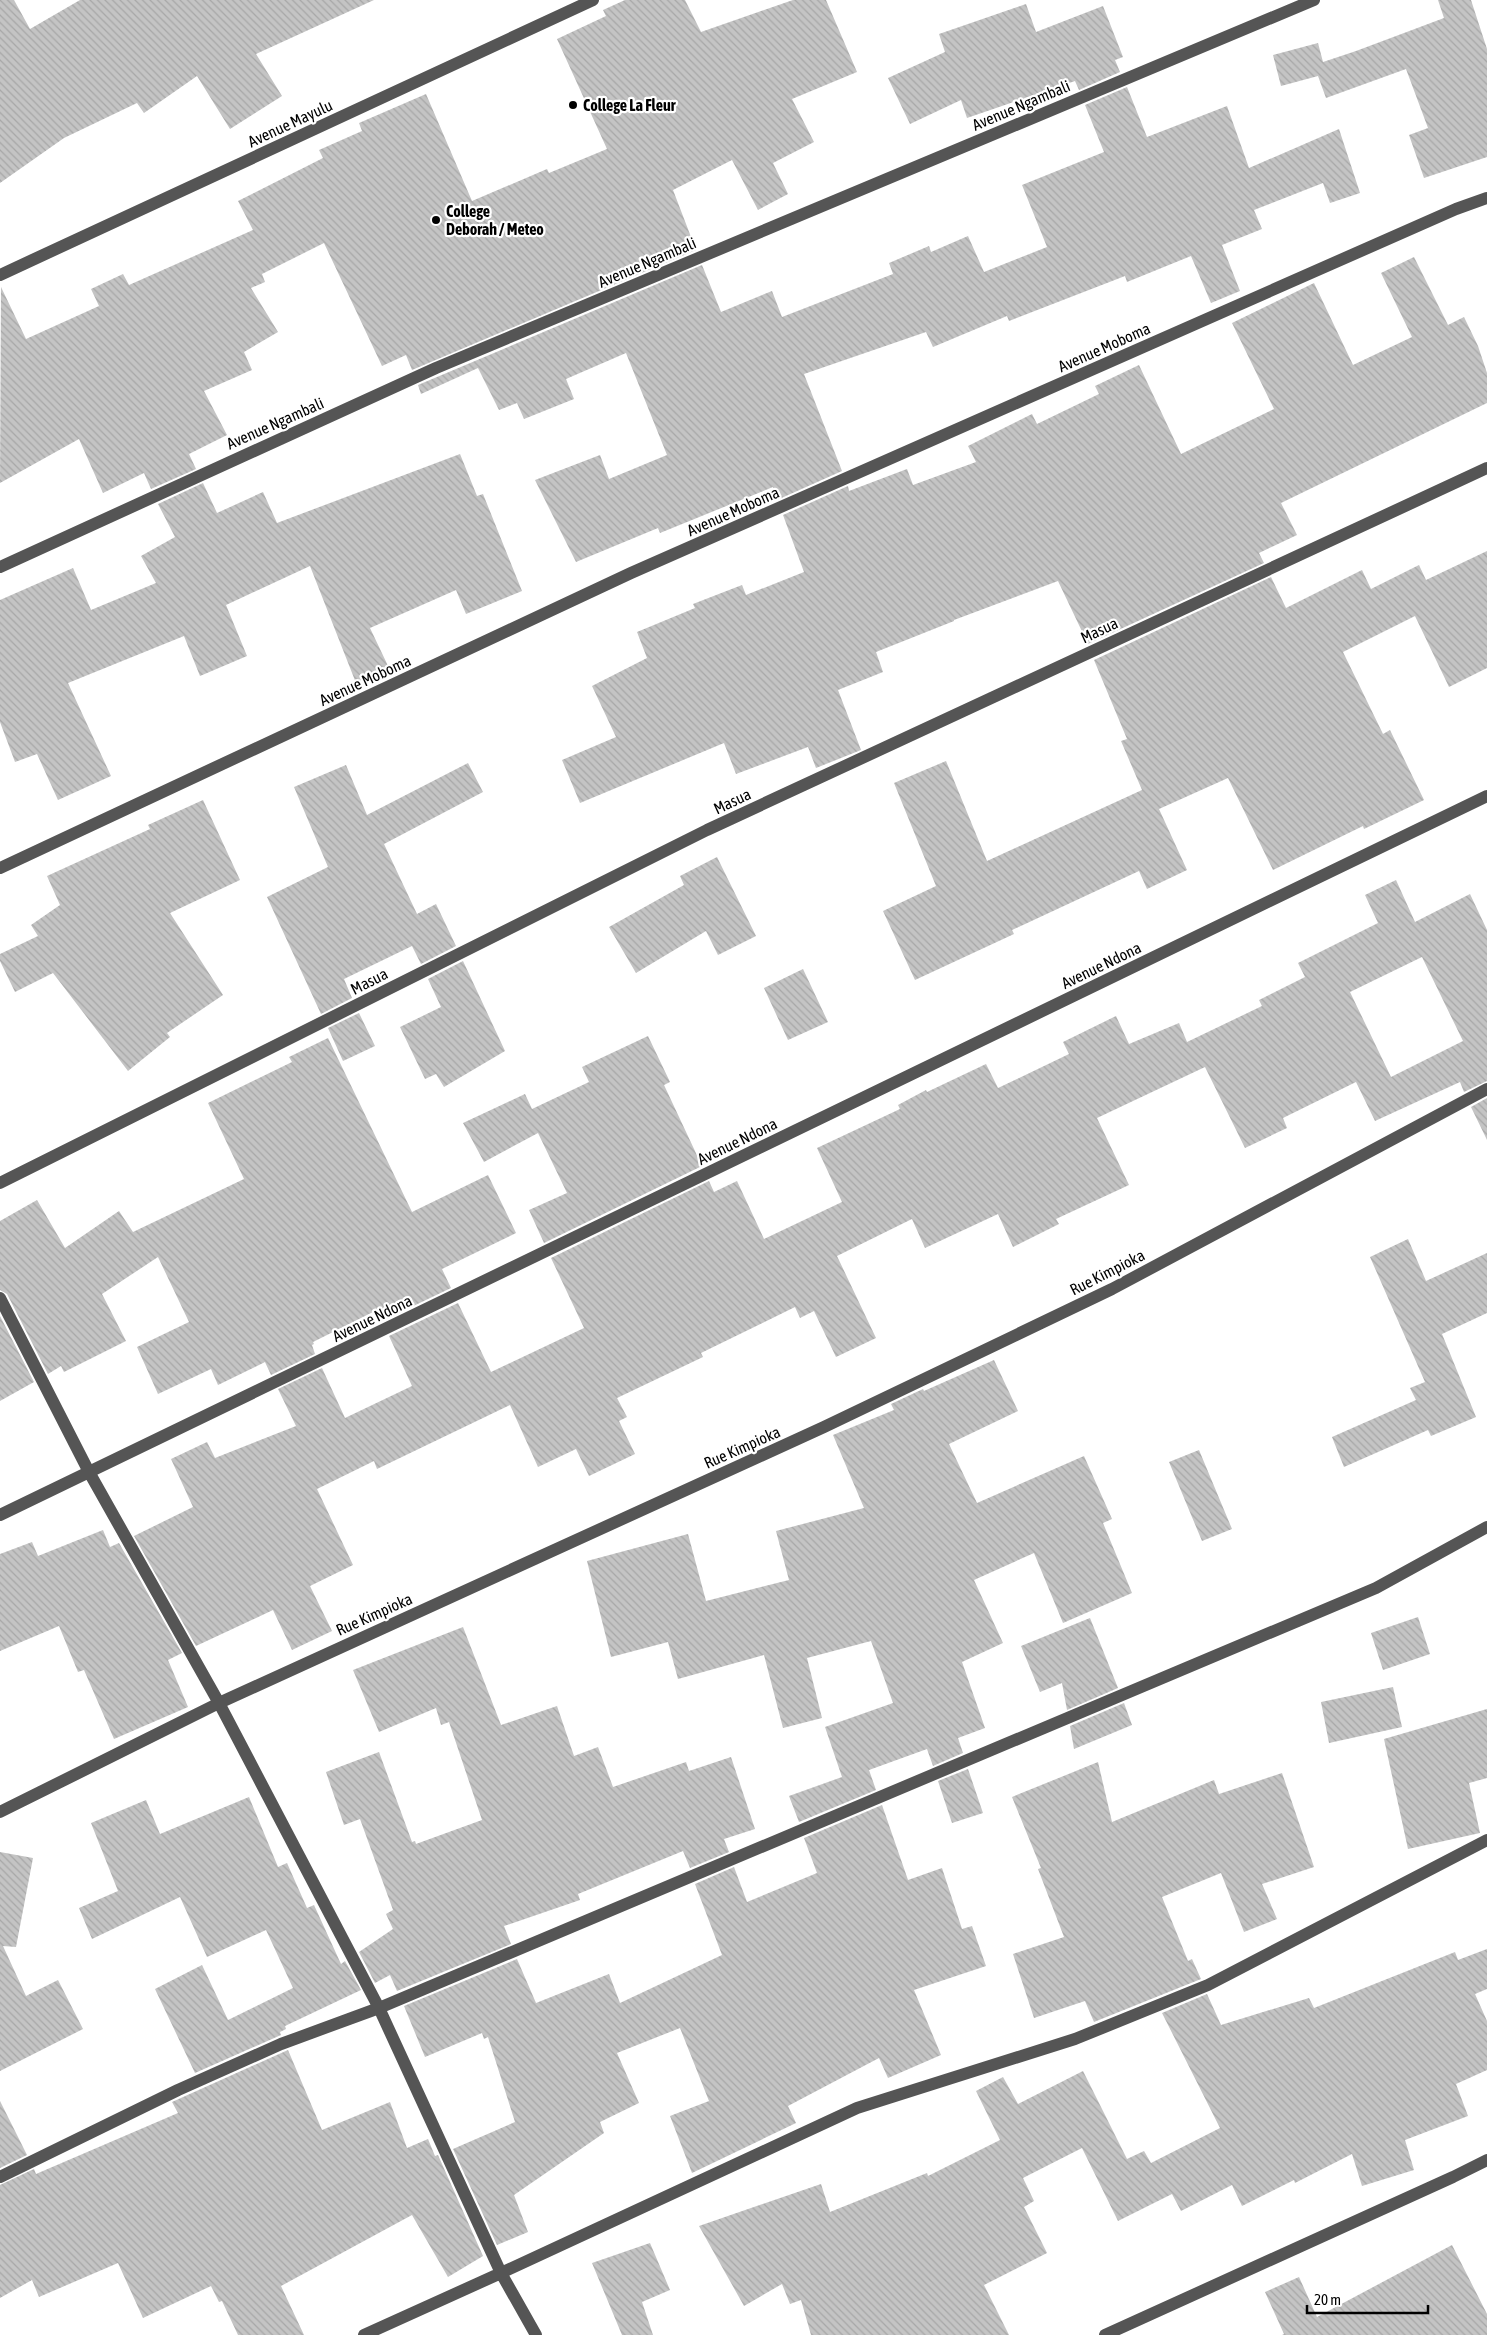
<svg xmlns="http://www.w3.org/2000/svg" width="1487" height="2335" font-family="'Asap Condensed',sans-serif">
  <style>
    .building { fill: url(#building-back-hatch); fill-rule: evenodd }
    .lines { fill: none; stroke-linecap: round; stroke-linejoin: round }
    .minor { stroke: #555; stroke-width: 12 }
    .poi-dot { fill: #000; stroke: #fff; stroke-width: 2 }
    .labels { text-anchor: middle; stroke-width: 4.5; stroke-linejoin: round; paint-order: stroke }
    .poi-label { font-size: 16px; font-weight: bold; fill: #000; stroke: #fff; text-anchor: start }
    .street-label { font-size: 16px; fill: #000; stroke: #fff }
  </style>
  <defs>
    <pattern id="building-back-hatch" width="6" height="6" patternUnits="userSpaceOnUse" patternTransform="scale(1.25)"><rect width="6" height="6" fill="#c4c4c4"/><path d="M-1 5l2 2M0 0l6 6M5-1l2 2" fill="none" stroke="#a7a7a7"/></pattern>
  </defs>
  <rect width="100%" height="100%" fill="#fff"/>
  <path class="building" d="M0,0h14l16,29 50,-29h294l-118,54 26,42 -52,33 -33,-53 -53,37 -7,-10 -73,35 -64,45z
    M625,0h60l16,32 92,-32h33l31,72 -65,27 22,43 -41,21 15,31 -30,16 -26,-50 -59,30 23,60 -284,120 -6,-15 -24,11 -58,-123 -62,31 3,8 -14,6 27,44 -34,20 8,18 -48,21 23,44 -38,19 7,15 -45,20 -7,-16 -41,20 -24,-54 -79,44 1,-196 25,52 73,-33 -8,-17 32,-15 6,11 124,-55 -15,-29 85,-43 -4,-8 43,-19 -3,-8 67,-29 46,107 75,-32 2,4 58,-24 -50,-110 49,-23 -3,-6z
    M1438,0h33l16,49v108l-63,21 -15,-43 19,-7 -22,-59 -80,29 -8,-22 -37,10 -8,-31 45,-12 5,19 33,-11 88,-33z
    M1026,4l10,28 67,-26 20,51 -8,3 5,12 -41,18 -4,-9 -108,37 -6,-18 -51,24 -22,-46 57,-26 -6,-18z
    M1127,87l20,50 80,-31 22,62 90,-39 21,64 -30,10 -7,-20 -69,27 8,19 -40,16 18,46 -29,12 -20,-47 -64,26 -2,-6 -116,45 -2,-5 -74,31 -7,-15 -122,42 38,97 -65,29 -4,-13 -113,46 -2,-5 -82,34 -41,-82 65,-25 9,24 58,-24 -41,-102 -60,26 8,20 -50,20 -7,-16 -18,7 -21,-42 -57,26 -3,-9 284,-120 19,47 51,-21 10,26 111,-43 -4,-11 40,-17 2,6 37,-16 16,36 63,-25 -25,-62 82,-33 -19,-47z
    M1414,257l34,68 16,-8 14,29 9,27v30l-206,100 16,32 -38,18 5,10 -176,81 -30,-63 -104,39v1l-78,31 7,20 -45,18 23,60 -45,18 -8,-21 -72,27 -12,-31 -144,60 -18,-43 54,-23 -24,-51 55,-28 -10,-26 58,-24 -2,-4 49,-19 4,10 58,-23 -21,-57 65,-29 1,5 58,-22 6,16 63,-23 -8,-16 64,-32 5,10 62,-30 -4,-8 44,-21 42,89 93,-45 -42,-86 82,-40 39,82 59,-28 -31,-64z
    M460,454l17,42 6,-2 39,97 -56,23 -10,-24 -86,38 19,40 -33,15 -46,-117 -84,39 21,51 -47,20 -16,-40 -116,47 43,93 -53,24 -21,-46 -22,8 -15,-40v-122l73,-32 18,42 65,-27 -15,-27 34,-19 -17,-33 45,-21 14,30 46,-21 14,31z
    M1487,551v117l-38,19 -34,-71 -72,36 40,82 7,-4 34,70 -60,29 -1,-3 -90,44 -45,-92 -69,31 28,61 -40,19 -8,-18 -127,59 2,4 -99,46 -32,-69 53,-25 -42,-103 52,-22 41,100 155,-71 -21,-49 6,-2 -33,-79 177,-83 15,31 76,-38 9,19 48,-24 7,15z
    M468,763l15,29 -99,52 33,70 19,-10 20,42 -35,18 -9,-18 -68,33 8,19 -31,16 -54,-117 61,-30 -34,-80 52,-22 21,50z
    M203,800l37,80 -70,33 53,82 -56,38 3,4 -42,34 -75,-98 -38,19 -15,-31v-7l38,-18 -7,-11 29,-20 -13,-29 103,-47 -2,-4z
    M717,857l39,79 -38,19 -12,-24 -70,42 -27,-46 75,-42 -4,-9z
    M1396,880l19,42 55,-28 17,36v151l-23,11 -4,-10 -85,39 -19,-39 -73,36 4,10 -42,20 -40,-81 -108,51 32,67 -73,34 3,5 -46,23 -15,-33 -73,34 -13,-29 -75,37 39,82 -40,19 -22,-46 -14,7 -5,-11 -94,46 2,4 -86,41 10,19 -8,4 16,33 -46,22 -13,-27 -38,18 -28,-62 -133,64 -3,-8 -57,28 36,76 -43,21 22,45 -40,19 -19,-40 -77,36 -62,-110 59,-29 -22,-48 36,-17 8,16 81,-32 -18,-37 44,-21 23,50 67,-32 -23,-50 69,-33 33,69 93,-44 -33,-70 158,-77 5,11 23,-11 27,58 78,-37 -25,-54 83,-39 -2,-4 28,-15 1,2 59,-28 12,24 71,-34 -6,-12 53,-26 13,28 50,-21 8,19 75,-36 -3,-6 46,-23 -7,-14 80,-40 -13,-28zM1422,957l41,84 -72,36 -41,-85z
    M463,961l42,90 -61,36 -8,-13 -11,5 -25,-52 41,-20 -13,-28z
    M803,969l25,53 -40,18 -24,-52z
    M359,1013l16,33 -32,15 -15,-33z
    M648,1036l22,46 -6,3 38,81 -158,77 -15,-33 38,-17 -29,-60 -54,29 -21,-39 62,-29 7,15 57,-27 -7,-15z
    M328,1038l84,174 76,-37 28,58 -74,36 9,19 -69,33 -5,-11 -64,32 1,2 -2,1 3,9 -44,21 -6,-13 -47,23 -7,-16 -53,25 -21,-47 52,-25 -31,-65 -56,37 24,47 -62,31 -3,-6 -13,8 -41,-80 -7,-4v-69l37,-21 28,48 54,-37 14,21 111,-53 -36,-76 84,-41 -3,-5z
    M1487,1098v42l-16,-33z
    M1408,1239l18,42 61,-28v60l-45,21 34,83 -45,19 -3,-6 -84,37 -12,-30 84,-37 -6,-12 15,-6 -55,-125z
    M0,1316l34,66 -34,19z
    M994,1360l24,51 -69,33 28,59 107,-47 28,63 -9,4 29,70 -69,30 -29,-70 -60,27 29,63 -41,19 23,66 -27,10 5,15 -30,13 -6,-17 -58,21 7,20 -77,32 -10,-26 53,-19 -17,-50 68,-24 -22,-62 -64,17 15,60 -39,10 -19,-73 -86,24 -10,-37 -57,15 -24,-96 101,-27 18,67 83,-21 -13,-49 88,-23 -31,-73 61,-25 -3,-6 32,-15 1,2z
    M1199,1450l33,79 -30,12 -33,-79z
    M103,1530l7,17 9,-4 63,110 -14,7 20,47 -74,32 -30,-69 -6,2 -19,-46 -59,25v-97l32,-12 6,14z
    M1418,1617l12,37 -47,16 -12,-37z
    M1090,1618l28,70 -51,22 -5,-27 -22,9 -19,-46z
    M463,1627l38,98 56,-19 17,50 24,-9 15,40 73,-25 3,9 42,-14 24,72 -31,10 5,13 -39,16 -7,-17 -105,43 2,6 -76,26 7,18 -114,47 -7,-16 -15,8 -16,-31 34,-23 -7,-15 7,-4 -33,-91 -16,6 -18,-53 53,-20 33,90 3,-1 1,3 66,-24 -33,-98 -8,3 -5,-17 -57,24 -26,-62z
    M1393,1687l9,40 -73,16 -8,-41z
    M1124,1703l8,22 -58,24 -4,-23z
    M1487,1709v69l-18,5 11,50 -72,16 -24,-110z
    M1098,1762l14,60 102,-42 5,14 63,-21 32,94 -52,17 15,35 -33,13 -23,-59 -59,24 26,64 4,-2 9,20 -107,43 -9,-21 -51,17 -21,-64 51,-17 -26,-68 3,-1 -29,-71z
    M968,1769l15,44 -31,10 -14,-42z
    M249,1797l29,70 9,-4 20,45 7,-3 27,59 4,-3 16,29 -76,36 1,3 -6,3 1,3 -86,38 -40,-84 47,-24 26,55 65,-32 -27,-58 -59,27 -27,-60 -88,42 -13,-31 39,-17 -27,-68 55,-23 14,34z
    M882,1805l26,75 34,-12 20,61 10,-3 14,40 -72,24 27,65 -53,23 -9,-20 -91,48 8,17 -104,50 -22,-57 39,-15 -29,-73 -63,25 22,50 -39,19 4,11 -90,62 14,37 -31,13 -44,-96 62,-27 -27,-85 -4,2 -2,-6 -57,24 -21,-51 113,-47 19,44 73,-29 11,29 102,-48 -27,-71 39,-17 13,35 70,-29 -13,-35z
    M0,1852l33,6 -17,89 -13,-1 23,50 32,-16 25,49 -83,42z
    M1487,1949v40l-12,5 12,27v49l-31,14 12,32 -63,24 9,30 -52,16 -10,-32 -57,29 -1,-3 -52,26 -10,-21 -51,26 -9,-17 -54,27 -36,-73 -59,30 11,23 -10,6 23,46 -63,32 25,50h-198l-10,-35 -11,4 -8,-20 -38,22 -45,-80 122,-42 9,28 97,-39 1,3 72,-36 -24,-49 27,-14 15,27 65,-33 44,88 17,-8 7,12 69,-35 -58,-115 45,-19 14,31 88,-27 5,10 141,-56 3,8z
    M288,2050l34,80 68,-28 17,46 21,-9 7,17 3,-1 45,101 -35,21 -36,-62 -131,71 23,49h-66l-16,-34 -3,1 -8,-16 -68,32 -25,-55 -79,34 -7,-17 -32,18v-113l34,-16 2,5 142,-61 -6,-11z
    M0,2101l27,54 -27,13z
    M650,2243l20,47 -28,12 11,33h-31l-30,-72z
    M1452,2245l35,69v21h-205l2,-1 -19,-42 34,-15 18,40z"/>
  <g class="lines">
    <path class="minor" d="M0,275l593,-275
      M0,567l436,-199 878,-368
      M0,868l631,-295 825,-364 31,-11
      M0,1183l707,-353 780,-362
      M0,1298l89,174 130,231 160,305 122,265 35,62
      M0,1515l1487,-719
      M0,1812l219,-109 605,-276 288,-138 375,-200
      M0,2177l178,-87 103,-46 98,-36 997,-420 111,-61
      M364,2335l137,-62 356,-165 218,-69 133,-54 279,-145
      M1105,2335l348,-158 34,-17"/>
  </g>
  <g class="poi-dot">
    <circle cx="573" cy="105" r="5"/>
    <circle cx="436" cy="220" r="5"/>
  </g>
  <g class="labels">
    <g class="poi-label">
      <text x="583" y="111">College La Fleur</text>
      <text x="446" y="217">College<tspan x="446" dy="18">Deborah / Meteo</tspan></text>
    </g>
    <g class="street-label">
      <text transform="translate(1021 105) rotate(-23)" y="6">Avenue Ngambali</text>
      <text transform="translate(290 123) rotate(-25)" y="6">Avenue Mayulu</text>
      <text transform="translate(647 262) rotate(-23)" y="6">Avenue Ngambali</text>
      <text transform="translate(1104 347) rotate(-24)" y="6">Avenue Moboma</text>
      <text transform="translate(275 423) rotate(-24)" y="6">Avenue Ngambali</text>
      <text transform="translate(733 511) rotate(-24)" y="6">Avenue Moboma</text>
      <text transform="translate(1099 630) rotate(-25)" y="6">Masua</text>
      <text transform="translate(365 680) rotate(-25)" y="6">Avenue Moboma</text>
      <text transform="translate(732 801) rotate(-25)" y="6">Masua</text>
      <text transform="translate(1101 965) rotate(-26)" y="6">Avenue Ndona</text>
      <text transform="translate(369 981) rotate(-27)" y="6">Masua</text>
      <text transform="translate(737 1141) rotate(-26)" y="6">Avenue Ndona</text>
      <text transform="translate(1107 1272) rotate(-27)" y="6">Rue Kimpioka</text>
      <text transform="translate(372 1318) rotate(-26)" y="6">Avenue Ndona</text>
      <text transform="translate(742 1447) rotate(-24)" y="6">Rue Kimpioka</text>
      <text transform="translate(374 1614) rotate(-24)" y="6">Rue Kimpioka</text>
    </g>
  </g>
  <path d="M1307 2305v8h121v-8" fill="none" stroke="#000000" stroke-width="2.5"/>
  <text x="1314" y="2305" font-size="15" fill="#000000" stroke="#ffffff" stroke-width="4" paint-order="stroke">20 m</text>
</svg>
